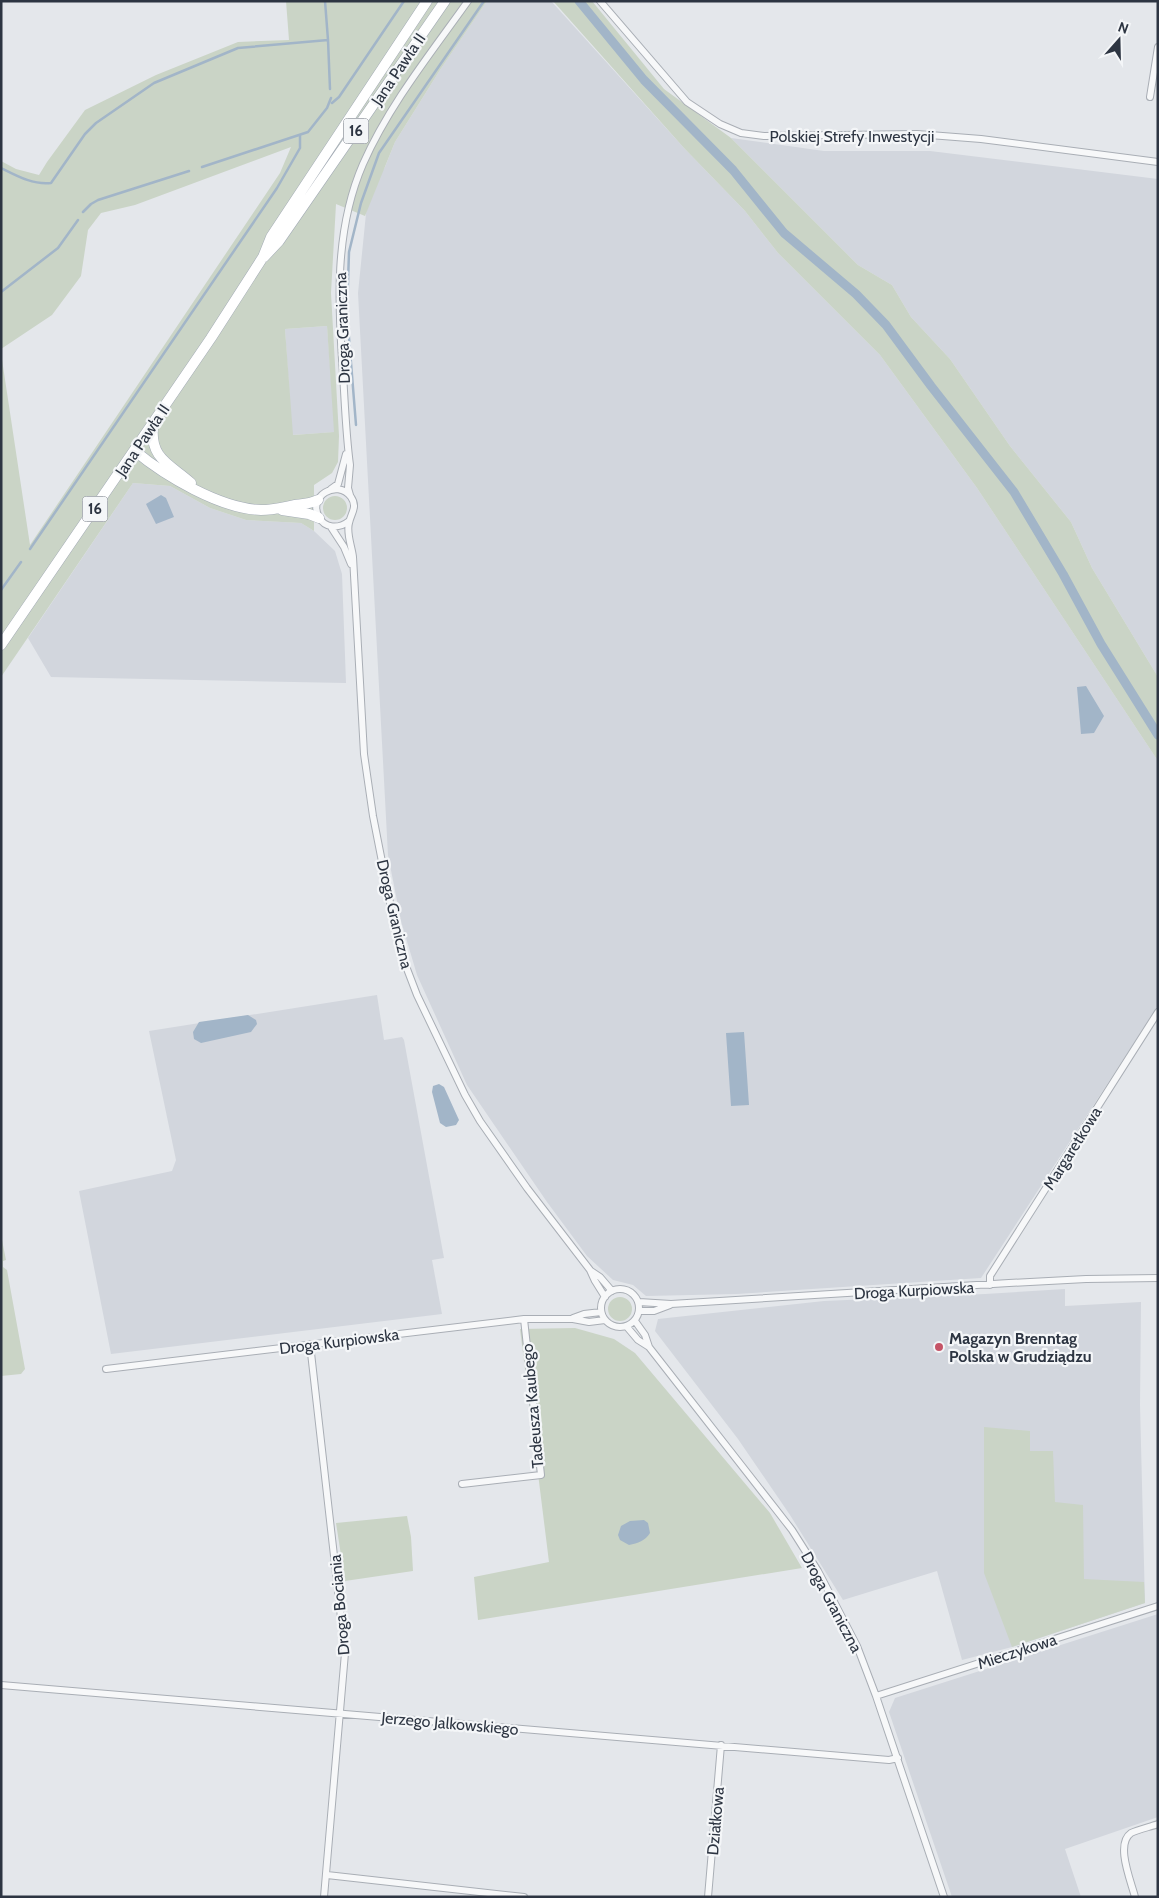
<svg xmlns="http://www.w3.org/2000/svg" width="1159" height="1898" font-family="Cabin,sans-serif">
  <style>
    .built { fill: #d2d6dd }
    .green { fill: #cad4c6; fill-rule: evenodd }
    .water { fill: #a2b5c8 }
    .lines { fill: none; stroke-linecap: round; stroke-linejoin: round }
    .stream { stroke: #a2b5c8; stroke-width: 2.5 }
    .canal { stroke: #a2b5c8; stroke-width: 9 }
    .minor-casing { stroke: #a9aeb5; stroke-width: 8 }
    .primary-casing { stroke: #a4acb6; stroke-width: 11 }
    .minor { stroke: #f7f8f9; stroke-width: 6 }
    .primary { stroke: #fff; stroke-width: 10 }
    .poi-dot { fill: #c55467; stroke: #f4f6f8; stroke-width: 2 }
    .labels { text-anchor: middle; stroke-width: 4.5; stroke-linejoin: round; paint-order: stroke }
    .shield { fill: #f4f6f8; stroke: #696f79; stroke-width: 1 }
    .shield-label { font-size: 15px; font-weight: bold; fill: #2d3542 }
    .street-label { font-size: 16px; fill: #2d3542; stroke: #f4f6f8 }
    .poi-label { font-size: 16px; font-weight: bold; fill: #2d3542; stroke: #f4f6f8; text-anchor: start }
  </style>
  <rect width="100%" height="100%" fill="#e4e7eb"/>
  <path class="built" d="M487,1h64l133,147 61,63 33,42 102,102 97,133 181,273v245l-177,272 -244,16 -91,2 -13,-11 -20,-5 -26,-24 -40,-54 -80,-117 -50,-110 -16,-54 -13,-66 -30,-562 10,-99 17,-27 10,-25 45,-72z
    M731,138l93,13h106l228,28v498l-66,-109 -21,-46 -61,-76 -60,-87 -39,-42 -19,-32 -34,-20z
    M327,326l8,106 -43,3 -7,-106z
    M133,483l37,3 40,22 36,12 55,3 13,8 21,20 7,23 4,109 -295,-6 -23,-39z
    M377,995l7,45 18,-3 2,3 40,218 -12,2 10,54 -331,40 -32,-163 93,-20 4,-11 -27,-129z
    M1065,1289v17l76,-4 -1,103 5,198 -133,44 -50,13 -25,-89 -94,29 -53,-85 -52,-76 -83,-108 3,-12 166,-18 161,-7z
    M1158,1614v203l-93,32 16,48h-129l-63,-185 6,-14z"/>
  <path class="green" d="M286,1h201l-47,69 -45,72 -30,74 -29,-12 -5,89 8,143 -1,26 -6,11 -18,12v46l-13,-8 -55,-3 -36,-12 -40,-22 -37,-3 -132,194v-324l29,192 250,-372 11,-26 -156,58 -34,8 -13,17 -7,46 -29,39 -51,34v-188l15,8 23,6 8,-13 38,-52 71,-35 82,-33 51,-2zM327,326l7,106 -41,3 -8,-106z
    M553,1h39l72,88 67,49 127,127 34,20 19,32 39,42 60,87 61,76 21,46 66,109v84l-181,-273 -97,-133 -102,-102 -33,-42 -61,-63z
    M323 508a12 12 0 1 1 24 0a12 12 0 1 1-24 0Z
    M1,1235l5,25 -3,1v6l4,3 18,99 -4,5 -20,2z
    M608 1309a12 12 0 1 1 24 0a12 12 0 1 1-24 0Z
    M575,1328l39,11 21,14 135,160 32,55 -324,52 -4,-43 75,-15 -29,-233z
    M984,1427l46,4v20h23l2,51 28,3 1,74 60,3 1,21 -133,44 -28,-74z
    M407,1516l4,21 2,34 -68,10 -9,-58z"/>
  <path class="water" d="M161,495l5,3 8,19 -18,7 -10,-20z
    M1086,686l18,30 -10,17 -13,1 -4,-47z
    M248,1015l8,5 1,4 -6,8 -50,11 -7,-4 -1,-7 6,-10z
    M744,1032l5,73 -18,1 -5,-73z
    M439,1084l5,3 15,33 -3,5 -10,2 -6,-4 -8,-31 1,-6z
    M644,1520l4,3 2,10c-5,8 -12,10 -21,12l-9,-5 -2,-5 3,-9 9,-5z"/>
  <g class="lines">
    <path class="stream" d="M328,40l2,49
      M332,103l7,-6 65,-96
      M202,167l106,-35 19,-24 4,-10
      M1,168c16,8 32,17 50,15l34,-49 11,-11 58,-40 84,-35 90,-8 -3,-39
      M83,212l8,-8 7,-4 91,-29
      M1,292l57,-44 20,-28
      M356,425l-9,-112 2,-61 12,-49 18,-50 105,-152
      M30,549l247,-361 23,-40v-13
      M1,590l20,-28"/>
    <path class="canal" d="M579,1l65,79 89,90 51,63 72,61 30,31 45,61 83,106 49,82 38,70 57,91"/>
    <g class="minor-casing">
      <path id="minor" d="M600,1l87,101 33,22 21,9 23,3 153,-2 64,5 177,23
        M1150,97l8,-50
        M331,489l7,-5 8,-30
        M350,495l-2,-7 2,-23c-4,-30 -5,-60 -7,-91 -5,-70 -9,-143 20,-210 26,-59 68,-111 105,-163
        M349,521c-10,8 -24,8 -30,-4 -12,-20 18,-39 32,-20 7,10 0,16 -2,26 -3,10 3,24 4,34l11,197 9,62 26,132 18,47 48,100 15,26 47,67 63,82 5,11 10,16
        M331,527l13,20 7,17
        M591,1271l9,6 12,14
        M990,1285v-9l168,-264
        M601 1308a19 19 0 1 1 38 0a19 19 0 1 1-38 0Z
        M639,1302l32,2 338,-21 77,-4 72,-1
        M639,1311h15l16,-6
        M573,1318l11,-4 17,-2
        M635,1321l10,14 4,12 143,183 26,41 39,75 19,50 68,201
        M627,1327l11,13 11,7
        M310,1344l35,309 -21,244
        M106,1369l418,-50h49l16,3 16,-2
        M462,1484l79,-9 -17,-156
        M1,1685l888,75 9,-2
        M876,1696l282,-90
        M327,1875l197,22
        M708,1897l13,-152
        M1135,1897c-4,-16 -20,-53 -4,-64 8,-4 19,-6 27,-9"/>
    </g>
    <g class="primary-casing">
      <path id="primary" d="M264,257l15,-16 166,-240
        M153,427c-3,32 17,37 38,56
        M135,451c30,25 86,58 126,59 12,0 23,-3 34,-5 8,-1 15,-1 23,-5
        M282,510l27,4 10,4
        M1,645l210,-307 52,-81 8,-20 156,-236"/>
    </g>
    <use href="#minor" class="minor"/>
    <use href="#primary" class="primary"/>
  </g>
  <circle class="poi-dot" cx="939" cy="1347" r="5"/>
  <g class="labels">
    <g class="shield">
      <rect x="343.5" y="118.5" width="25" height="25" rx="4"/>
      <rect x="82.5" y="496.5" width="25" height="25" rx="4"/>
    </g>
    <g class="shield-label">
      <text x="356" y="136">16</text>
      <text x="95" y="514">16</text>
    </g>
    <g class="street-label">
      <text transform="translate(398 69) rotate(-56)" y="6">Jana Pawła II</text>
      <text x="852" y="142">Polskiej Strefy Inwestycji</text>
      <text transform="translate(342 328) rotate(-92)" y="6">Droga Graniczna</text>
      <text transform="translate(142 440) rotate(-56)" y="6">Jana Pawła II</text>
      <text transform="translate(395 914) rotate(77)" y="6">Droga Graniczna</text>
      <text transform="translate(1072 1148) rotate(-58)" y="6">Margaretkowa</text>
      <text transform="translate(914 1290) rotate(-3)" y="6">Droga Kurpiowska</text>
      <text transform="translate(339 1341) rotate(-7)" y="6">Droga Kurpiowska</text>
      <text transform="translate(532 1406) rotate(-95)" y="6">Tadeusza Kaubego</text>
      <text transform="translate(832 1602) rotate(62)" y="6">Droga Graniczna</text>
      <text transform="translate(339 1605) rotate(-95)" y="6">Droga Bociania</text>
      <text transform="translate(1017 1651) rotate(-18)" y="6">Mieczykowa</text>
      <text transform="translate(450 1723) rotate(5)" y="6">Jerzego Jalkowskiego</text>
      <text transform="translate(715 1821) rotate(-85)" y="6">Działkowa</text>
    </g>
    <g class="poi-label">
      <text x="949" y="1344">Magazyn Brenntag<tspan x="949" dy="18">Polska w Grudziądzu</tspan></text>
    </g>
  </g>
  <rect width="1159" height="1898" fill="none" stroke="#2d3542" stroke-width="5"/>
  <g transform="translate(1119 40) rotate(20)" stroke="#f4f6f8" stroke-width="4" paint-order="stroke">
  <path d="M0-4L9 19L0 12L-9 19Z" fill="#2d3542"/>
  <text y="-8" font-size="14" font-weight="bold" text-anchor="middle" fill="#2d3542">N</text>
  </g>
</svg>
